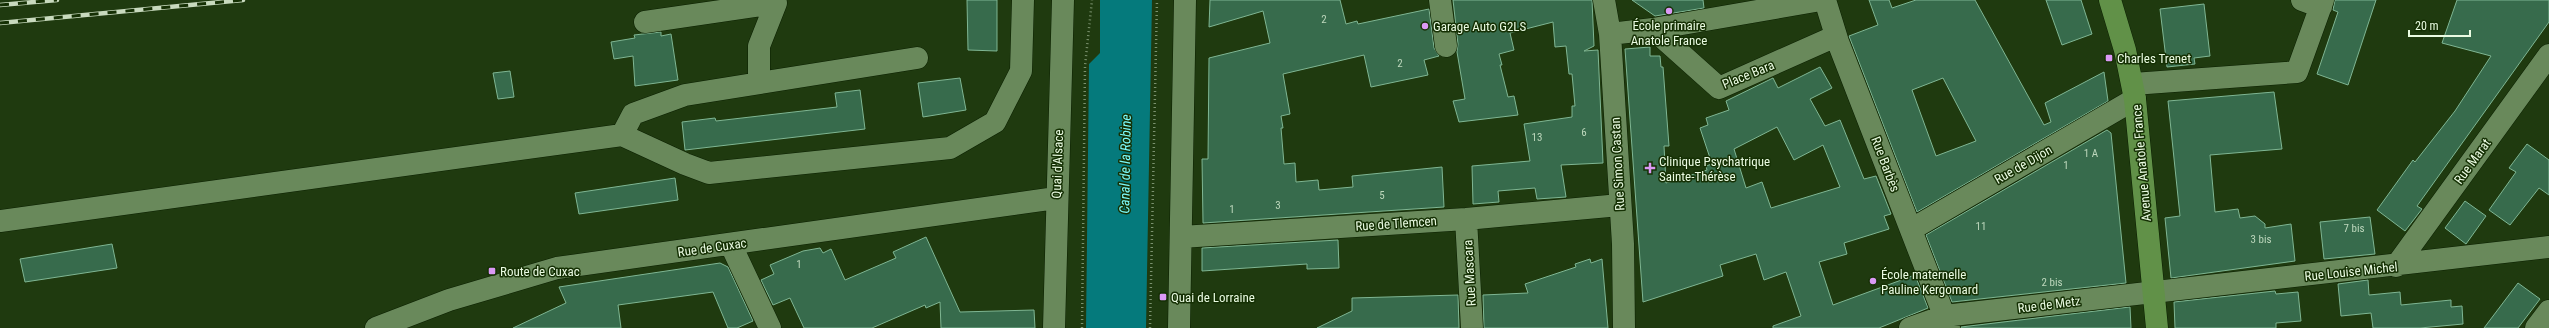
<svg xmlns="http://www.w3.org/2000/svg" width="2549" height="328" font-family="'Roboto Condensed',sans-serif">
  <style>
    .water { fill: #057a7c }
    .building { fill: #376b4c; stroke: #7fb693; fill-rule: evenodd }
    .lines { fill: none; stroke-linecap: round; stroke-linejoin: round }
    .minor-casing { stroke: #0b2001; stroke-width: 23 }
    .major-casing { stroke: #0b2001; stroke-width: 23 }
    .path { stroke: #7b926f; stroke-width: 2.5; stroke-dasharray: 1 3; stroke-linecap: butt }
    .minor { stroke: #69895b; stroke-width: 22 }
    .major { stroke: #619148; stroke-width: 22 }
    .rail-casing { stroke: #c8dabe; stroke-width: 4.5 }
    .rail { stroke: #153004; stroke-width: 3; stroke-dasharray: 9; stroke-linecap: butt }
    .poi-dot { fill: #db99f5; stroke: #153004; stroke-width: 1.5 }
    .labels { text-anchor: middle; stroke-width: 3; stroke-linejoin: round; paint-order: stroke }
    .number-label { font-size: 11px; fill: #bdd7bc }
    .poi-label { font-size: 13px; fill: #eafbe2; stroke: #153004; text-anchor: start }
    .street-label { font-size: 13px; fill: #eafbe2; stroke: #153004 }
    .water-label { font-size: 14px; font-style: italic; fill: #7cfafb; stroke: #153004 }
  </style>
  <rect width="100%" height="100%" fill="#1f3a0f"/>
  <path class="water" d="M1100,0h52l-6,328h-60l3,-264 11,-11z"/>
  <path class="building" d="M967,0h30v51l-29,-1z
    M1210,0h130l6,24 11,-3 1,3 71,-15 5,39 5,8 -15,4 4,15 -57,12 -7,-32 -81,19 7,40 -9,2 2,12h-2l3,36 11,-1 1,19 22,-2 1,10 34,-3 -1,-11 90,-9 2,40 -241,16 -1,-64h6l1,-101 61,-15 -7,-32 -54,16z
    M1453,0h139l2,46 -10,5 14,-1 5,113 -42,2 5,32 -29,2 -2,-11 -37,3 1,11 -26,2 -1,-38 58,-5 -6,-37 48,-7v-11h3l-3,-32h-3l-3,-28 -11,1 -2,-25 -43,11 4,17 -15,4 3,11h-2l8,32 6,-1 4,19 -59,7 -6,-21 12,-2 -8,-47 1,-8z
    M1632,0h71l1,8 -49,8z
    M1869,0h20l3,8 24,-8h59l69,125 7,-3 -6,-19 59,-31 4,29 -191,111 -68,-176 29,-11zM1943,78l33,63 -40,15 -24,-66z
    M2046,0h35l11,34 -30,11z
    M2335,0h41l-28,85 -31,-11 21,-62 -5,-2z
    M2457,0h92v22l-132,184 5,3 -17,22 -28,-21 36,-50 2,2 40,-51 36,-55 -49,-13z
    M2204,4l6,52 -16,2 1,6 -28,3 -7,-58z
    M661,32v4l10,-2 7,46 -43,6 -2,-30 -19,3 -3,-17 24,-4 -1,-3z
    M1650,47v9h10l1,11h2l6,79h-5l2,37 41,-13 -1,-4 6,-2 -12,-36 8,-3 -2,-7 23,-8 -3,-9 47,-23 5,10 42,-21 12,21 -22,11 15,27 15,-6 24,59 12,-3 15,38 -7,2 5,13 -45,14 3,11 -28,8 14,43 82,-30 13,33 -49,20h-106v-2l28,-10 -15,-44 -22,8 -8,-26 -36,11 3,11 -80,26 -18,-253zM1777,127l17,33 29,-15 17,42 -69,21 -9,-26 -16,6 -12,-39z
    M510,71l4,26 -16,2 -5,-26z
    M960,78l6,32 -43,7 -5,-34z
    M860,90l5,39 -180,21 -3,-28 33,-4 1,3 121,-14 -2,-14z
    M2274,92l8,57 -72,6 5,57 23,-3 2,9 15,-2 10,8v4l26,-4 4,37 -124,17 -6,-60 15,-2 -12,-115z
    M2107,130l4,3 15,150 -174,19 -26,-67z
    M2527,144l22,16v35l-10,-7 -29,37 -21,-15 27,-38 -7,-4z
    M675,178l3,22 -99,14 -4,-21z
    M2465,201l21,15 -20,28 -21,-16z
    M2370,217l5,37 -51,5 -4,-37z
    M926,237l34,75 74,-2 1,18h-94l-1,-26 -14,6 -1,-3 -53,23h-68l-14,-30 -17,7 -12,-25 13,-6 -4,-9 33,-14 17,-3 3,5 8,-4 14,31 51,-22 -3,-6z
    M1338,240l1,28 -32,1v-5l-105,7v-23z
    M112,244l5,24 -92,14 -5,-23z
    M1590,259l1,4 11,-4 6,69h-124l-1,-33 45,-2 -3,-9 51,-17 -1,-3z
    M720,263l8,4 25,54 -16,7h-9l-15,-36 -95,13 3,23h-108l53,-25 -7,-16z
    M2368,280l1,15 31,-3 1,13 50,-5v7l11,-1 1,18 -43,4h-47l-2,-15 -30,3 -3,-32z
    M2518,283l22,16 -22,29h-34z
    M2275,291l1,3 22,-2 3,29 -25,2v5h-101l-1,-26z
    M1458,295l1,33h-142l35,-17v-13z
    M2130,307l1,21h-170v-1z"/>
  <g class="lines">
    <g class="minor-casing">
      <path id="minor" d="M1440,0l6,46
        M1604,0l6,34 13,210 1,84
        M1825,0l13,42 111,286
        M2302,0l19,7
        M645,22l131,-19 -17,43v37
        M1653,29l168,-29
        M1610,34l43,-5 66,59 117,-52
        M2133,84l164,-12 26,-72
        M622,135l11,-21 52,-19 232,-37
        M1466,219l6,109
        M0,221l622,-86 63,29 24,9 241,-25 45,-26 26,-51 2,-71
        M1912,229l223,-130
        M1181,237l285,-18 143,-13
        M731,245l39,83
        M2396,266l153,-211
        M376,328l73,-28 108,-32 499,-70
        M1054,328l9,-328
        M1179,328l6,-328
        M1910,328l34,-12 605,-69
        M2536,328l13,-17"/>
    </g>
    <g class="major-casing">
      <path id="major" d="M2110,0l15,50 10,49 22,229"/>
    </g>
    <path class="path" d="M1082,328l3,-262 7,-66
      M1150,328l7,-328"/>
    <use href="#minor" class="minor"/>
    <use href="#major" class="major"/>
    <g class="rail-casing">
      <path id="rail" d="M0,5l57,-5
        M0,23l243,-23"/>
    </g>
    <use href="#rail" class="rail"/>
  </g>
  <g class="poi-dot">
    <circle cx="1669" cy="11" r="4"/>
    <circle cx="1425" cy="26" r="4"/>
    <rect x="2105" y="54" width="8" height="8" rx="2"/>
    <path d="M1648 162h4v4h4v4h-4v4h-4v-4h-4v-4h4z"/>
    <rect x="488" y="267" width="8" height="8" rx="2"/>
    <circle cx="1873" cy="281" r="4"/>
    <rect x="1159" y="293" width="8" height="8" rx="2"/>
  </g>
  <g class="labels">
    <g class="number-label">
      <text x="1324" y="23">2</text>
      <text x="1400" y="67">2</text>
      <text x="1584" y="136">6</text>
      <text x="1537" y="141">13</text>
      <text x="2091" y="157">1 A</text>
      <text x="2066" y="169">1</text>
      <text x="1382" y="199">5</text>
      <text x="1278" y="209">3</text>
      <text x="1232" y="213">1</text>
      <text x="1981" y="230">11</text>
      <text x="2354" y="232">7 bis</text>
      <text x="2261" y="243">3 bis</text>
      <text x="799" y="268">1</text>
      <text x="2052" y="286">2 bis</text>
    </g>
    <g class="poi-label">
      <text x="1669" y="30" text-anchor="middle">École primaire<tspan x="1669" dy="15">Anatole France</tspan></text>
      <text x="1433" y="31">Garage Auto G2LS</text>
      <text x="2117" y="63">Charles Trenet</text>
      <text x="1659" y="166">Clinique Psychatrique<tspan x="1659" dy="15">Sainte-Thérèse</tspan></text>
      <text x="500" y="276">Route de Cuxac</text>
      <text x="1881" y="279">École maternelle<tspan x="1881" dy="15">Pauline Kergomard</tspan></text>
      <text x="1171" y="302">Quai de Lorraine</text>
    </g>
    <g class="street-label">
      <text transform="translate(1748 74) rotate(-22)" y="5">Place Bara</text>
      <text transform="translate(2472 161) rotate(-54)" y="5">Rue Marat</text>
      <text transform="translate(2141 163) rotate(-95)" y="5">Avenue Anatole France</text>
      <text transform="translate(1057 164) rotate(-88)" y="5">Quai d'Alsace</text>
      <text transform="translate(1617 164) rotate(-93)" y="5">Rue Simon Castan</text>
      <text transform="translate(1886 164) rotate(69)" y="5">Rue Barbès</text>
      <text transform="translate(2023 164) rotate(-30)" y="5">Rue de Dijon</text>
      <text transform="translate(1396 223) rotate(-4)" y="5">Rue de Tlemcen</text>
      <text transform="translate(712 247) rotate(-8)" y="5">Rue de Cuxac</text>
      <text transform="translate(2351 271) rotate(-6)" y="5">Rue Louise Michel</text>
      <text transform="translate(1469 273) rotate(-93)" y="5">Rue Mascara</text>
      <text transform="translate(2049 304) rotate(-7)" y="5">Rue de Metz</text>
    </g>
    <g class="water-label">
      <text transform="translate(1125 164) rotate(-89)" y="5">Canal de la Robine</text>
    </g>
  </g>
  <path d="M2409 30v6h61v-6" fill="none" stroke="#eafbe2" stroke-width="2"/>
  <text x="2415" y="30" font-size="12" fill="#eafbe2" stroke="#153004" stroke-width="3" paint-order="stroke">20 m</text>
</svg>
